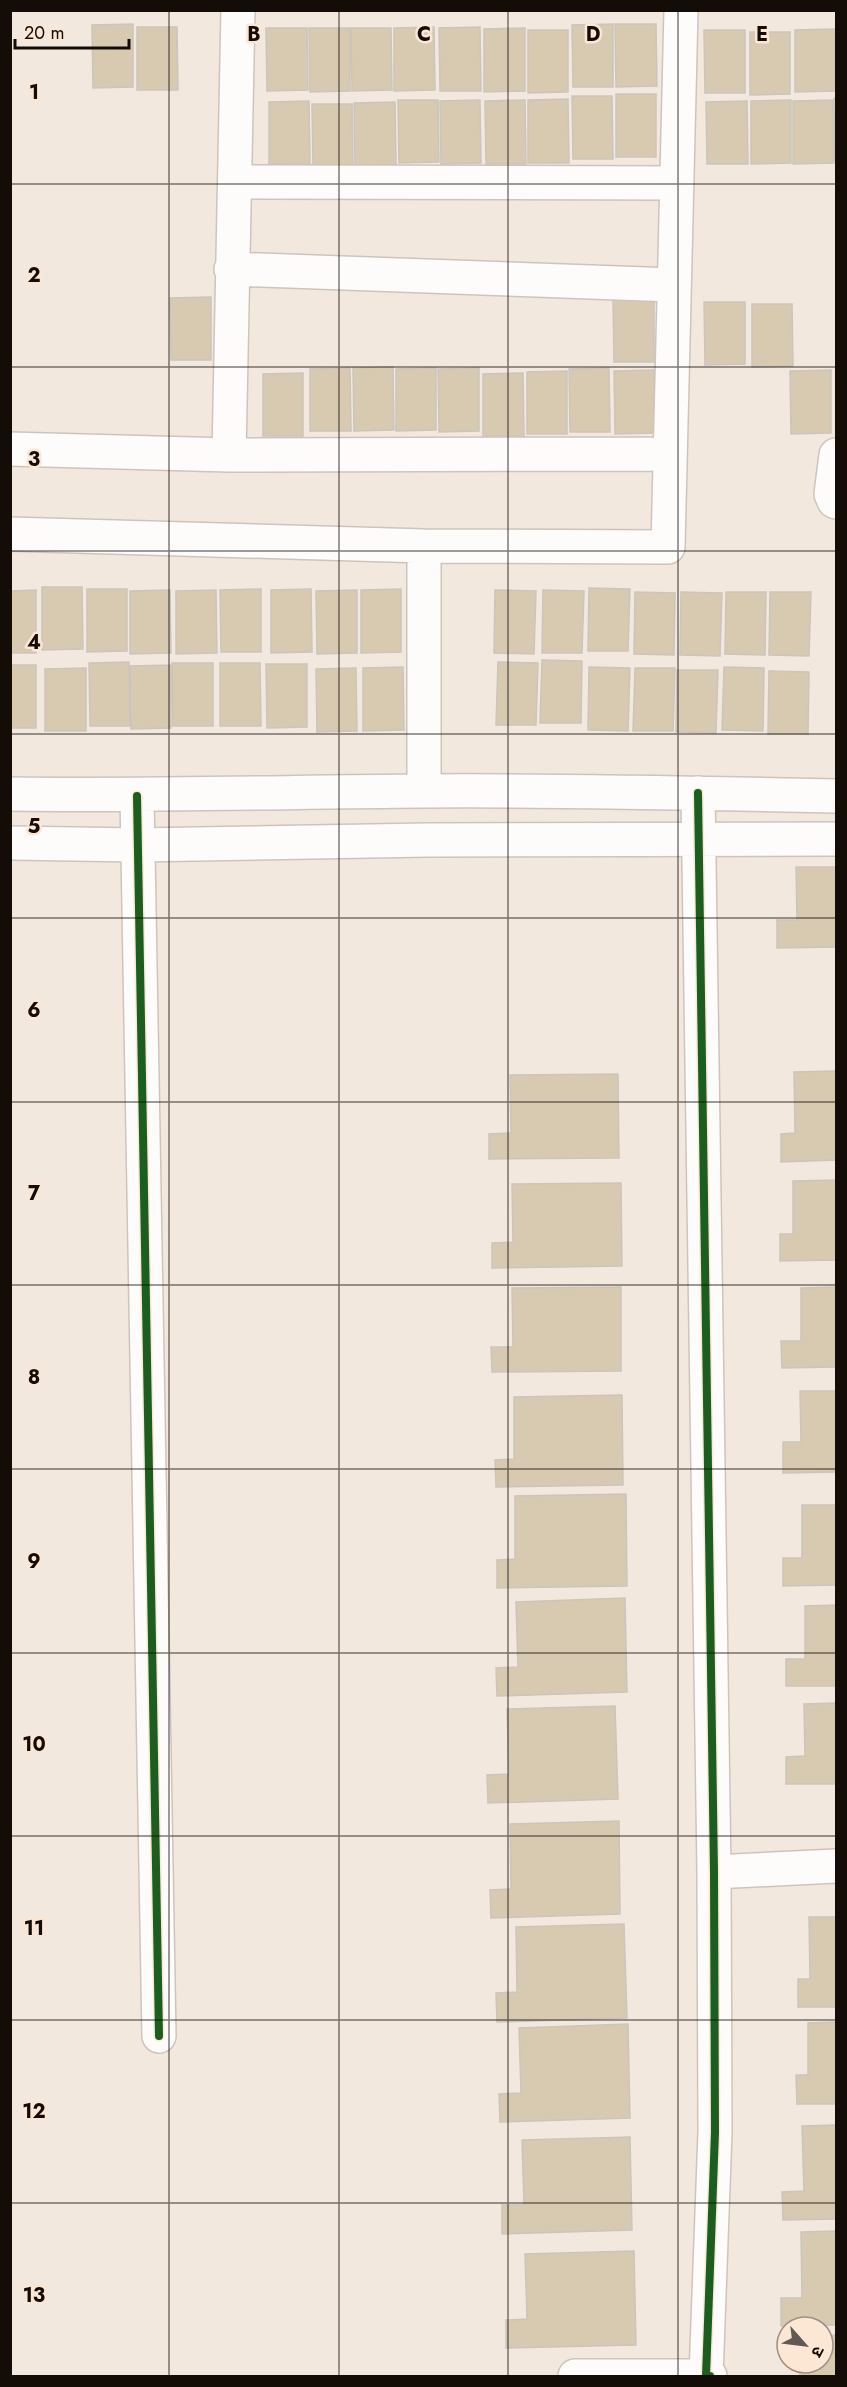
<svg xmlns="http://www.w3.org/2000/svg" width="847" height="2387" font-family="Jost,'Noto Sans Devanagari',sans-serif">
  <style>
    .building { fill: #d8c9b1; stroke: #ccc5bc; stroke-width: 1.5 }
    .lines { fill: none; stroke-linecap: round; stroke-linejoin: round }
    .minor-casing { stroke: #cdc4bd; stroke-width: 36 }
    .minor { stroke: #fdfcfa; stroke-width: 33 }
    .cycleway-casing { stroke: #fce7d5; stroke-width: 11 }
    .cycleway { stroke: #1b5e20; stroke-width: 8 }
    .grid { fill: none; stroke: #130c07; stroke-width: 1.5; stroke-opacity: 0.55 }
    .grid-label { font-size: 20px; text-anchor: middle; font-weight: bold; fill: #130c07; stroke: #fce7d5; stroke-width: 5; stroke-linejoin: round; paint-order: stroke }
  </style>
  <rect width="100%" height="100%" fill="#f3e8de"/>
  <path class="building" d="M133,24v63l-40,1 -1,-63z
    M613,24v63h-40l-1,-62z
    M615,24h41l1,62 -41,1z
    M137,27h40l1,63h-41z
    M434,27l1,63 -41,1v-63z
    M480,27l1,64h-41l-1,-63z
    M266,28h41l1,62 -41,1z
    M309,28h41v63l-40,1z
    M351,28h40l1,62 -40,1z
    M525,28v63l-41,1v-63z
    M835,29v62l-40,1v-62z
    M528,30h40v62l-40,1z
    M704,30h41v63h-40z
    M750,32h40v62l-40,1z
    M616,94h40v63h-40z
    M572,96h40l1,63h-40z
    M834,98h2v63h-1z
    M568,99l1,64h-41v-63z
    M398,100h40l1,62 -40,1z
    M480,100l1,63 -40,1 -1,-63z
    M525,100l1,64h-40l-1,-63z
    M791,100v63l-40,1v-63z
    M833,100l1,63 -41,1v-63z
    M309,101l1,63h-41v-62z
    M747,101l1,63h-41l-1,-62z
    M395,102l1,64h-41l-1,-63z
    M312,104h40l1,62 -40,1z
    M211,297v63h-40l-1,-62z
    M654,299v63h-40l-1,-62z
    M704,302h41v62l-40,1z
    M752,304h40l1,62 -41,1z
    M393,367l1,63 -40,1 -1,-63z
    M350,368l1,63h-41v-62z
    M436,368v62l-40,1v-62z
    M479,368v63l-40,1 -1,-63z
    M609,368l1,64h-40l-1,-63z
    M654,370l1,63 -40,1 -1,-63z
    M831,370v63l-40,1 -1,-63z
    M567,371v63h-40v-62z
    M303,373v63h-40v-62z
    M523,373l1,63h-41v-62z
    M42,587h40l1,62 -41,1z
    M589,588l41,1 -2,62h-40z
    M87,589h40v62l-40,1z
    M261,589v63h-40l-1,-62z
    M311,589l1,63 -41,1v-63z
    M401,589v63l-40,1v-63z
    M36,590v63h-26v-62z
    M170,590l1,63 -41,1v-63z
    M216,590l1,63 -41,1v-63z
    M357,590v63l-40,1 -1,-63z
    M495,590l41,1 -2,63 -40,-1z
    M543,590l41,1 -2,62h-40z
    M635,592l40,1 -1,62 -40,-1z
    M681,592l41,1 -2,63 -40,-1z
    M726,592h40l-1,63 -40,-1z
    M770,592h41l-2,64 -40,-1z
    M542,660l40,1 -1,62h-41z
    M129,662l1,64h-40l-1,-63z
    M498,662l40,1 -2,62h-40z
    M172,663h41v63h-40z
    M220,663h40l1,63h-41z
    M266,664h41v63l-40,1z
    M10,665h26v63h-26z
    M171,665v63l-40,1 -1,-63z
    M403,667l1,63 -41,1v-63z
    M589,667l41,1 -2,63 -40,-1z
    M724,667l40,1 -1,63 -41,-1z
    M86,668v63h-41v-62z
    M356,668l1,63 -40,1 -1,-63z
    M635,668h40l-2,63h-40z
    M677,670h41l-2,63 -40,-1z
    M769,671l40,1 -1,62h-40z
    M796,867h40v80l-59,1v-28h20z
    M836,1071v89l-55,2v-28l14,-1 -1,-61z
    M618,1074l1,84 -130,1v-25l22,-1 -1,-58z
    M836,1180v80l-56,1v-27h13v-53z
    M621,1183l1,83 -130,2v-25l21,-1 -1,-58z
    M621,1287v84l-129,1 -1,-25h22l-1,-59z
    M836,1287v80l-54,1 -1,-27h20v-53z
    M800,1391h36v81l-53,1v-31h18z
    M622,1395l1,90 -127,2 -1,-27 19,-1v-62z
    M626,1494l1,92 -130,2v-28l18,-1v-63z
    M802,1505h34v80l-53,1v-28h19z
    M625,1598l2,94 -130,4 -1,-28 22,-1 -2,-65z
    M836,1605v81h-50v-27h19v-53z
    M836,1703v81h-50v-27l19,-1 -1,-52z
    M615,1706l3,93 -130,4 -1,-28 22,-1 -2,-65z
    M619,1821l1,93 -129,4 -1,-28 21,-1 -1,-65z
    M809,1917h27v90h-38v-28h12z
    M624,1924l3,94 -130,4 -1,-29 21,-1 -1,-65z
    M836,2022v82h-39l-1,-29h12v-52z
    M628,2024l2,94 -130,4 -1,-28 22,-1 -2,-65z
    M836,2125v94l-53,1 -1,-28 22,-1 -2,-65z
    M630,2137l2,93 -130,4v-29h22l-2,-65z
    M836,2231v94l-55,1v-28h21l-1,-66z
    M634,2251l2,94 -130,3v-28l21,-1 -2,-65z
    M836,2335v41h-36l-1,-13h24v-27z"/>
  <g class="lines">
    <g class="minor-casing">
      <path id="minor" d="M236,182l439,1
        M231,269l443,16
        M10,449l219,6 440,-1
        M229,455c2,-148 7,-296 9,-445
        M836,455l-5,39 3,7 2,1
        M10,534l414,12 244,1 13,-537
        M424,791v-245
        M698,793l16,1079 1,260 -9,244
        M10,794c138,2 276,-2 413,-3 138,-1 276,2 413,5
        M137,796l22,1240
        M10,843l128,2 290,-5 408,-1
        M714,1872l122,-6
        M575,2376h135"/>
    </g>
    <use href="#minor" class="minor"/>
    <g class="cycleway-casing">
      <path id="cycleway" d="M698,793l16,1079 1,260 -9,244h4
        M137,796l22,1240"/>
    </g>
    <use href="#cycleway" class="cycleway"/>
  </g>
  <path class="grid" d="M169,10v2366M339,10v2366M508,10v2366M678,10v2366M10,184h826M10,367h826M10,551h826M10,734h826M10,918h826M10,1102h826M10,1285h826M10,1469h826M10,1653h826M10,1836h826M10,2020h826M10,2203h826"/>
  <g class="grid-label">
    <text x="254" y="41">B</text>
    <text x="424" y="41">C</text>
    <text x="593" y="41">D</text>
    <text x="762" y="41">E</text>
    <text x="34" y="99">1</text>
    <text x="34" y="282">2</text>
    <text x="34" y="466">3</text>
    <text x="34" y="649">4</text>
    <text x="34" y="833">5</text>
    <text x="34" y="1017">6</text>
    <text x="34" y="1200">7</text>
    <text x="34" y="1384">8</text>
    <text x="34" y="1568">9</text>
    <text x="34" y="1751">10</text>
    <text x="34" y="1935">11</text>
    <text x="34" y="2118">12</text>
    <text x="34" y="2302">13</text>
  </g>
  <rect width="847" height="2387" fill="none" stroke="#130c07" stroke-width="24"/>
  <g transform="translate(805 2345) rotate(118)"><circle r="28" fill="#fce7d5" stroke="#9f8f83" stroke-width="1.5"/>
  <path d="M0-4.5L10 22L0 15L-10 22Z" fill="#615952"/>
  <text y="-9" font-size="16" font-weight="bold" text-anchor="middle" fill="#130c07">उ</text>
  </g>
  <path d="M15 39v9h114v-9" fill="none" stroke="#130c07" stroke-width="3"/>
  <text x="24" y="39" font-size="18" fill="#130c07" stroke="#fce7d5" stroke-width="4.5" paint-order="stroke">20 m</text>
</svg>
